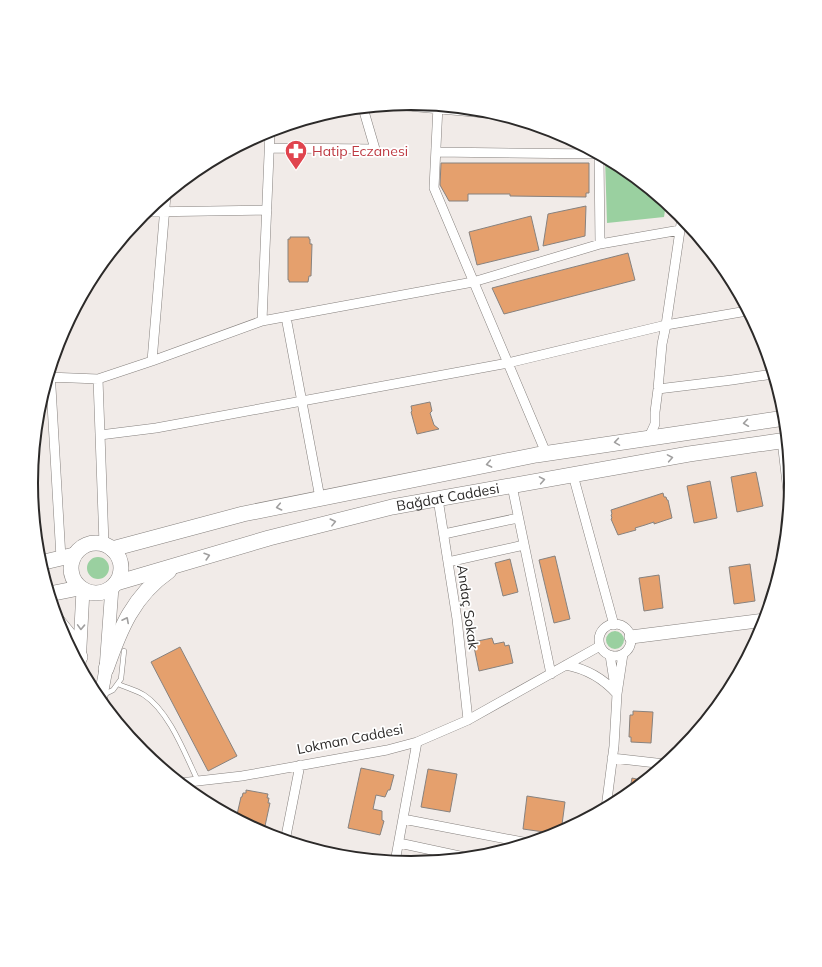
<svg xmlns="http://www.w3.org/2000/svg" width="822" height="967" font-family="Mulish,sans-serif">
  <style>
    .green { fill: #9ad0a0 }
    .building { fill: #e5a06d; stroke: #87827f }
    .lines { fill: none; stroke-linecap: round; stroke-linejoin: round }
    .lane-casing { stroke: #86817e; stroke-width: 5.5 }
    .street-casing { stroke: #86817e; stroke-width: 10 }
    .secondary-casing { stroke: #86817e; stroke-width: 14 }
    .primary-casing { stroke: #86817e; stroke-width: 16 }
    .lane { stroke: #fff; stroke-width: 4.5 }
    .street { stroke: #fff; stroke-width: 9 }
    .secondary { stroke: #fff; stroke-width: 13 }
    .primary { stroke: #fff; stroke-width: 15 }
    .oneway { stroke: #a09f9f }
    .labels { text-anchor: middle; stroke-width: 3.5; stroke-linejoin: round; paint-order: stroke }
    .health-label { font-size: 14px; fill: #be3a42; stroke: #fff; text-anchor: start }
    .street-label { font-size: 14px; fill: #2c2a29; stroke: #fff }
    .rim { fill: none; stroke: #2c2a29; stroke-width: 2 }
  </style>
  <rect width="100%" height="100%" fill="#f1ebe8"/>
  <path class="green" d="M605,158l17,10 44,36 -2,13 -57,6z
    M87 568a11 11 0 1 1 22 0a11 11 0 1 1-22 0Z
    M606 640a9 9 0 1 1 18 0a9 9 0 1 1-18 0Z"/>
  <path class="building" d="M441,163h148v30h-3v4l-76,-1v-2h-42v7h-19l-9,-16z
    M586,206l-1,30 -42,10 5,-32z
    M531,216l8,34 -62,15 -8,-33z
    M290,237h19v2h1v5h2l-1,32h-2l-1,6h-19v-2h-1v-41h2z
    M628,253l7,27 -131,34 -12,-26z
    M430,402l2,9 -2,2 4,12 5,4 -22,5 -6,-22 1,-1 -1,-5z
    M756,472l7,34 -26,6 -6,-35z
    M710,481l7,37 -23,5 -7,-37z
    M663,493l1,4h2l1,3h1l4,18 -18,6v-2l-9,3 -10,3 1,2 -18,5 -7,-16 1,-1 -1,-3 1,-1 -1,-4z
    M555,556l15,63 -16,4 -15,-63z
    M510,559l8,33 -15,4 -8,-33z
    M750,564l5,37 -21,3 -5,-37z
    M659,575l4,33 -19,3 -5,-33z
    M492,638l2,6 10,-2 1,4 4,-1 4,18 -34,8 -6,-29z
    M180,647l57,109 -29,15 -57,-109z
    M633,711l20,1 -2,31 -20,-1v-5h-2l1,-22h3z
    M361,768l33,7 -4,15h-2l-3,7 -9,-2 -3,14 9,2v9l2,1 -4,14 -32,-7z
    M428,769l29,5 -7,38 -29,-5z
    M632,778l13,3 -16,13z
    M246,790l22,4 -1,4h2l-1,5h2l-5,23h-1l-1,4h-3v2l-24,-13 5,-22h1l1,-4h3z
    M527,796l38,6 -4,30 -3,2 -35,-5z"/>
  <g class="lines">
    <g class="lane-casing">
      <path id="lane" d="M118,684c9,4 18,6 26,11 25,16 41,59 54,86
        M103,695l10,-5 8,-11 3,-28"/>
    </g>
    <g class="street-casing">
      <path id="street" d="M396,105l100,9
        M438,106l-4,82 112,265
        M270,148l105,1 -12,-41
        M436,152l161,2
        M599,155l1,89
        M146,212l121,-2
        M286,317l34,181
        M262,321l8,-190
        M152,361l14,-166
        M50,370l11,188
        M48,377l50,2 54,-18 110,-40 211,-39 127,-38 80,-14
        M98,379l6,165
        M658,389l74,-9 41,-6
        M100,435l56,-7 352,-65 158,-38 16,-108
        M649,437l6,-13v-12l3,-23 4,-45 4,-19 81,-14
        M782,441l7,59
        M573,475l41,150
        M512,486l39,188
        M438,499l19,120 11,101
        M444,534l74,-16
        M448,562l76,-17
        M599 640a16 16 0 1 1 32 0a16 16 0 1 1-32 0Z
        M610,655l5,32
        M566,665c21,4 37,13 51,29
        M612,758l53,6
        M180,783l62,-7 145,-26 30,-8 51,-22 132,-74
        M606,808l8,-62 3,-52 6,-40
        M403,819l125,24
        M285,841l15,-76
        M399,843l70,15
        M395,862l22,-120"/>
    </g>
    <g class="secondary-casing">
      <path id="secondary" d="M631,637l134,-17
        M79,665l4,-75
        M100,701l6,-32 6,-82"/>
    </g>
    <g class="primary-casing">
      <g id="primary">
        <circle cx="96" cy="568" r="25"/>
        <path d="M112,549l131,-35 293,-59 249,-37"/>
        <path d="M40,563l34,-8"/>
        <path id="s1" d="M116,583l153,-45 123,-31 297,-53 98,-14"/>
        <path d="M49,594l30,-6"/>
        <path d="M58,622l14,17 8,18"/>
        <path d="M106,669c14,-40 27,-73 63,-98"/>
      </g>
    </g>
    <use href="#lane" class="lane"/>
    <use href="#street" class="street"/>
    <use href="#secondary" class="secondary"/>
    <use href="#primary" class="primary"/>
  </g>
  <defs><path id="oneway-chevron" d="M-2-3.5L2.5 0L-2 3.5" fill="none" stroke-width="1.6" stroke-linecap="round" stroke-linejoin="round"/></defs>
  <g class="oneway">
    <use href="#oneway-chevron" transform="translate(746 423) rotate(172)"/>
    <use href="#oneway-chevron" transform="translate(617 442) rotate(171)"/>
    <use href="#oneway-chevron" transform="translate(670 458) rotate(-10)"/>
    <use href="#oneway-chevron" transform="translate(489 464) rotate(169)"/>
    <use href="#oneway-chevron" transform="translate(542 480) rotate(-10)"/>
    <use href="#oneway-chevron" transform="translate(279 507) rotate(168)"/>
    <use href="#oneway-chevron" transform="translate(333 522) rotate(-14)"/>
    <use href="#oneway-chevron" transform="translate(207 556) rotate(-17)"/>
    <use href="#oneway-chevron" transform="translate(126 620) rotate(-63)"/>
    <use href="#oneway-chevron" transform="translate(81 627) rotate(92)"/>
  </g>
  <defs>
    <g id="pharmacy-pin" transform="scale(1.15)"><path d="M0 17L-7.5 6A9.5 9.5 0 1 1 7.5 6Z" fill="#e0444e" stroke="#fff"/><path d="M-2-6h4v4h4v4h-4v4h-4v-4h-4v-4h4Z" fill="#fff"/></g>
  </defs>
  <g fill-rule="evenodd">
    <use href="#pharmacy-pin" x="296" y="151"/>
  </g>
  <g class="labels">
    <g class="health-label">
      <text x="312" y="156">Hatip Eczanesi</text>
    </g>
    <g class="street-label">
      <text dy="5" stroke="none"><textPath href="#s1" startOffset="343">Bağdat Caddesi</textPath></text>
      <text transform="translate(468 607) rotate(82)" y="5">Andaç Sokak</text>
      <text transform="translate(350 739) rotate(-11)" y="5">Lokman Caddesi</text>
    </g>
  </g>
  <path d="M0 0H822V967H0ZM38 483a373 373 0 1 1 746 0a373 373 0 1 1-746 0Z" fill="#fff" fill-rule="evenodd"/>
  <path class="rim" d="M38 483a373 373 0 1 1 746 0a373 373 0 1 1-746 0Z"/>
</svg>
